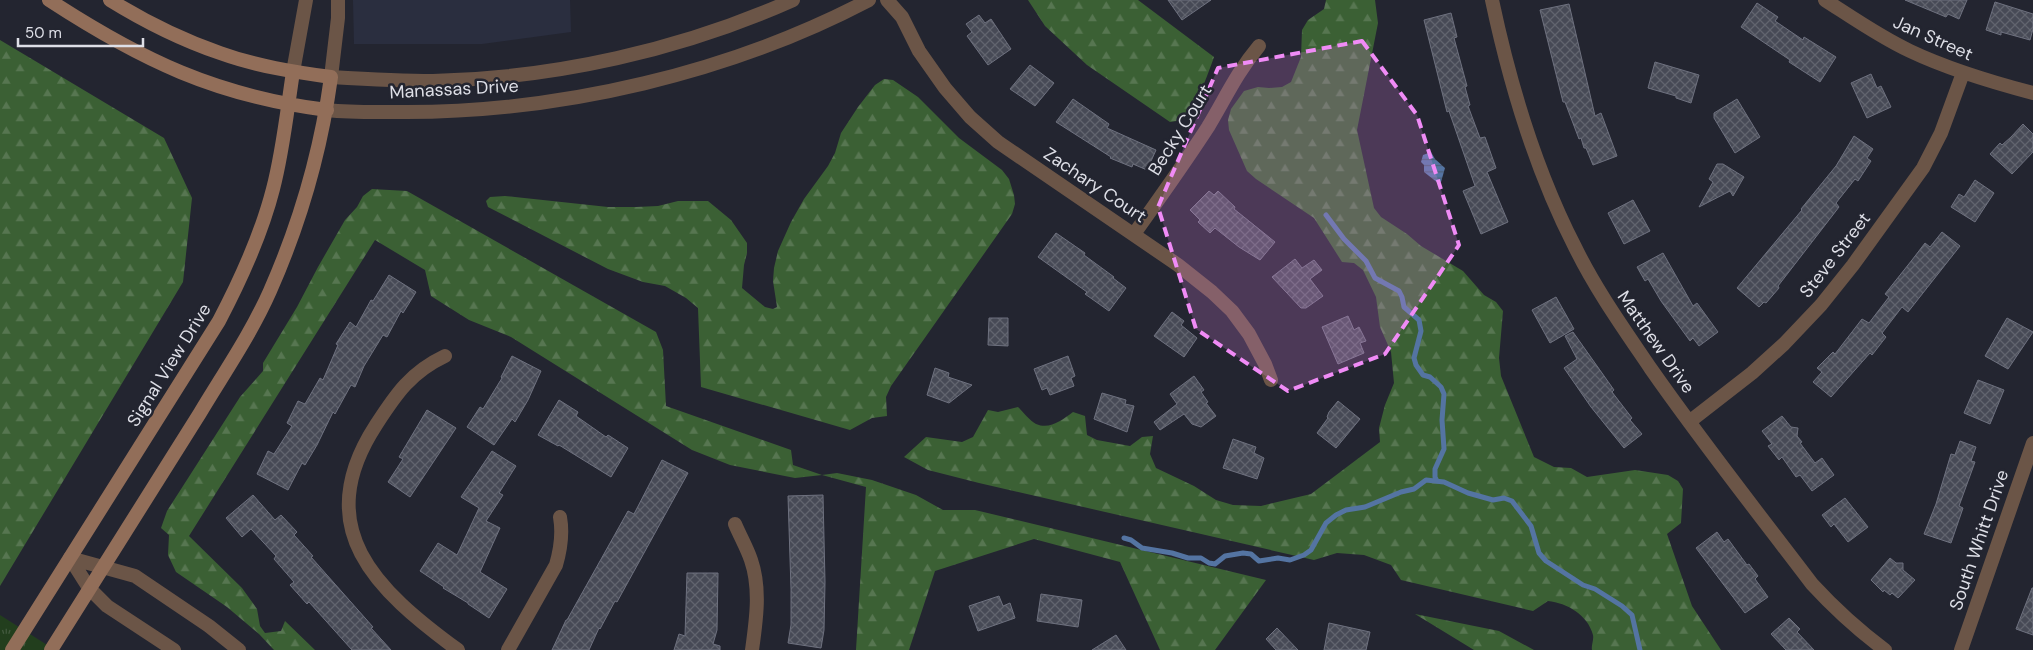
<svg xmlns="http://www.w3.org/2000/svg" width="2033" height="650" font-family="'DM Sans',sans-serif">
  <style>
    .built { fill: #2a2e3f }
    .grass { fill: url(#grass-tufts) }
    .forest { fill: url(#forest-firs) }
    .water { fill: url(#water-rules) }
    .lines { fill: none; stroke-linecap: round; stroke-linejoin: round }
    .stream { stroke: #5474a2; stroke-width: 5 }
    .building { fill: url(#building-cross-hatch); stroke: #6e717f }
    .minor { stroke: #6b5547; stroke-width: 14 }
    .tertiary { stroke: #6b5547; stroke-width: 14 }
    .secondary { stroke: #926e59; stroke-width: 14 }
    .marked { fill: #f08bf6; fill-opacity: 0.2; stroke: #f08bf6; stroke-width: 4; stroke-dasharray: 10 6; stroke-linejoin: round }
    .labels { text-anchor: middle; stroke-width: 5; stroke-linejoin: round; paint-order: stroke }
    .street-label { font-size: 18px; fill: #dedfe7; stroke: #232530 }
  </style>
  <defs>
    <pattern id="grass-tufts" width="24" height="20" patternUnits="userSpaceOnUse" patternTransform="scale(1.25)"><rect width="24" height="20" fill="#223e1d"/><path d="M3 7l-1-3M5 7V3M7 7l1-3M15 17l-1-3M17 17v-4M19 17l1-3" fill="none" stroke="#42593e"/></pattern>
    <pattern id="forest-firs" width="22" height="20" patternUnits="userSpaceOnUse" patternTransform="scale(1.25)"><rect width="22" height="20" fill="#3b6034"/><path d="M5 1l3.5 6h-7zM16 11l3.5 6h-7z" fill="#577651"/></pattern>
    <pattern id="water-rules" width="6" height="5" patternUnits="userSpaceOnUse" patternTransform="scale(1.25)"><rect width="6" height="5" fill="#5474a2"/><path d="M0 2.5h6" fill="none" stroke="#4c5e78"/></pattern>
    <pattern id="building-cross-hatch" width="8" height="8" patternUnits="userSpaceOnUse" patternTransform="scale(1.25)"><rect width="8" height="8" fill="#474a56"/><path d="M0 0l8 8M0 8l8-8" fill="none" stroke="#61646e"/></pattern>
  </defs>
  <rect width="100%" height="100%" fill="#232530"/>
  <path class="built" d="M353,0h217l1,32 -89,12h-128z"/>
  <path class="grass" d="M0,615l55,35h-55z"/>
  <path class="forest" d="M1028,0h110l76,57c-5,14 -19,55 -32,62 -3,2 -8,2 -12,3l-83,-57 -42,-39z
    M1326,0h49l3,23 -21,107 17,78 7,9 26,17 14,12 42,25 21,24 12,7 7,9 -4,47 2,18 33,81 20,10 17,1 16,9 48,-7 33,5 10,6 5,8 -2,34 -14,11 25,72 29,44h-129c-1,-4 2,-10 1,-15 -5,-20 -26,-32 -45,-34l-15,10 -132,-31 -10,-15 -27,-10 -27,-2 -23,7 -335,-77 -51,-13 -24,-13 22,-20 36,5 11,-5 15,-27 10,2 20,-5c5,5 12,14 18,17 14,6 26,-4 37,-12l12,4 2,19 10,5 33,6 12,-9 11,-1 -3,18 6,14 38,18 22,14 17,5 28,1 50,-12 69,-52 -1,-14 6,-23 9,-22 -3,-31 -11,-25 -4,-30 -13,-27 -9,-7 -12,-1 -28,-44 -58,-39 -9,-8 -18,-41 -1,-10 3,-11 13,-18 14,-4 11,1 13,-1 9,-5 10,-25 1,-27 6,-10 16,-11z
    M0,40l164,98 28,60 -9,84 -183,304z
    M884,79l9,1 25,17 41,41 43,32 7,9 5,16 1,9 -3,10 -121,172 -5,11 1,19 -15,2 -22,12 -149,-43 -3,-79 -12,-10 -21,-12 -22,-4 -35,-13 -120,-62 -2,-6 4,-4 15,-1 103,11h28l22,-1 20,-5h30l23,19 16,23v10l-3,12 -2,23 23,19 8,2 4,-2 -4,-26 1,-13 4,-17 13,-29 13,-23 24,-33 7,-13 6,-20 17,-26 17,-22z
    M372,189l35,2 249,141 7,18 3,56 125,44 2,15 29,10 15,-2 35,7 44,15 27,15h32l291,70 -51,70h-55l-40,-88 -86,-23 -99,32 -26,79h-53l10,-163 -44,-12 -27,3 -65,-13 -38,-15 -181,-113 -42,-17 -38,-24 -6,-26 -50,-30 -186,296 53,52 15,21 3,17 5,7 16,-2 4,-10 30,29h-41l-15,-16 -32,-27 -51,-35 -8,-17 1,-20 -8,-7 6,-17 73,-114 23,-26v-8l34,-56 21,-40 27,-47 12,-13 6,-11z
    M1415,614l84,17 35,19h-60z"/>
  <path class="water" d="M1431,152l4,7 10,9 -4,14 -3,1 -14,-11v-7l-3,-3 2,-7z"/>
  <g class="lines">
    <path class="stream" d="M1326,215l18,24 22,22 9,17 24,13 3,6 2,10 15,13 2,11 -7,27 2,7 7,10 7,2 11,10 3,7 -2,26 2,29 -9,20v8l2,4
      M1124,538l7,2 11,8 30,5 16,5h13l8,5 6,1 10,-8 18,-3 8,1 8,7 19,-3 12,2 14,-5 7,-5 15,-27 10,-8 10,-5 19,-3 36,-15 13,-3 12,-9 18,2 24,11 25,7 11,-2 8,3 19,25 8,27 7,8 37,24 12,4 27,17 10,9 8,35"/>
  </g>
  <path class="building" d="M1168,0h43l-29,20z
    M1905,0h62l-8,19 -11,-5 -2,3z
    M1995,2l38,12v15l-3,11 -29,-8v3l-15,-5z
    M1757,3l21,14 -3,4 28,19 1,-3 32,20 -16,25 -31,-20 1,-2 -49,-33z
    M1569,4l26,112 6,-3 16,43 -24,9 -7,-17h-2l-3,-10 -2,1 -14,-37h-2l-23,-92z
    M1451,13l6,24 -3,1 13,48 -2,1 5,18 -2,1 12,32 5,-1 11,31 -9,4 21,50 -27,12 -18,-43 12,-5 -26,-75 -2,1 -23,-92z
    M979,15l6,8 6,-4 20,30 -23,16 -21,-29 5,-4 -6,-8z
    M1655,62l44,13 -8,28 -15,-5v-2l-28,-8z
    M1030,65l24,18 -19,23 -25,-17z
    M1871,74l6,14 4,-2 10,21 -24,11 -16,-35z
    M1073,99l36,25 -2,4 49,22 -9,20 -14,-6 -1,3 -22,-9 1,-1 -55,-35z
    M1737,99l23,38 -25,16 -21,-35v-5z
    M2023,124l10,10v18l-21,22 -22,-20 10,-11 2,2 9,-8z
    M1854,136l19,13 -6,9 4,3 -13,20 -3,-2 -19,24 3,4 -61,79 1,2 -13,15 -2,-1 -5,5 -22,-19 65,-78 -1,-1 35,-43z
    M1717,164h6l21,13 -11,19 -3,-5 -31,16 14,-25 -4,-3z
    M1975,180l19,13 -19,29 -24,-15 8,-13 5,3z
    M1209,191l5,4 4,-4 17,16 -1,2 41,33 -15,18 -21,-13 -24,-19 -5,5 -12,-11 2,-2 -10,-10z
    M1633,200l17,31 -26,13 -16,-31z
    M1942,232l18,14 -52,66 -6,-5 -20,26 4,4 -14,18 -2,-2 -39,44 -18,-15 9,-10 -5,-4 16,-16 2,2 27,-35 7,4 20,-26 -4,-3 27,-34 13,-17 5,4z
    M1056,233l29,20 -1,2 30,22 -1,1 13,10 -17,23 -24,-17 2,-2 -49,-35z
    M1663,253l30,53 4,-3 21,29 -19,14 -6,-8 -3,3 -29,-40 -13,-22 -3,2 -8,-14z
    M1295,259l7,9 12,-8 8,10 -12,9 13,17 -17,12h-5l-29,-31z
    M389,275l27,17 -13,21 -2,-2 -14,26 -4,-2 -19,31 -9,21 -4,-2 -16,29 -2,-2 -16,33 -12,20 -3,-2 -14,27 -31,-16 11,-23 6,3 18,-28 -5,-3 11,-22 7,3 15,-26 3,2 15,-35 -2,-1 14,-22 6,5 15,-27 2,1z
    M1556,297l18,32 -24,14 -18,-33z
    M1172,312l12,9 -3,4 16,13 -13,19 -30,-21z
    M1348,316l6,14 5,-3 7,14 -6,2 4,10 -26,11 -16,-37z
    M989,318h19v28l-20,-1z
    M2007,318l26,14 -25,37 -23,-13z
    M1573,332l41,58 -2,2 20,26 -2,2 12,14 -18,14 -33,-41 -27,-39 13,-9 -12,-23z
    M512,356l29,15 -13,29 -13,22 -3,-3 -18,26 -27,-18 13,-20 3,2 19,-31 -1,-1z
    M1068,356l7,20 -4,2 3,8 -24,9 -3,-7 -5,2 -8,-21z
    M935,368l14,5 -1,4 24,8 -23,18 -22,-8z
    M1194,376l10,14 -3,2 7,10 -2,1 10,13 -15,11 -9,-3 -8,-10 -24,16 -6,-8 23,-18 -7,-10z
    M1978,380l26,10 -14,34 -26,-11z
    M1102,393l24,7 -1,4 9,2 -7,26 -33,-13z
    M559,400l19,12 -2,4 30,21 2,-2 20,13 -17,29 -52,-32 -1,1 -20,-11z
    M1338,401l22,18 -24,29 -19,-15 11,-15 -1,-1 2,-5z
    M427,410l29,18 -46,69 -22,-15 15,-23 -4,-2z
    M1782,416l9,11 7,1 -1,8 5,6 -2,1 15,20 7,-5 12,17 -22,16 -12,-16 -4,2 -14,-20 -3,3 -11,-14 4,-2 -10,-13z
    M1233,439l23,8 -2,6 10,5 -7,21 -34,-11z
    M1960,441l16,6 -5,14 4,1 -16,44 4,2 -12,35 -27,-9 12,-30 15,-50 4,1z
    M492,451l24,15 -17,27 4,2 -17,26 14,7 -20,44 27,17 -18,29 -21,-14v-1l-25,-15 1,-1 -24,-16 18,-28 19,12 22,-47 -18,-11z
    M662,460l26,13 -71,129 -2,-1 -15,28 -1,-1 -10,22h-37l14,-30h1l61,-109 6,3z
    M253,495l22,25 6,-5 16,17 -3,3 19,21 -2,1 62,70 -2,1 20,22h-39l-43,-48 -2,2 -17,-19 4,-3 -20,-23 2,-3 -25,-27 -9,8 -16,-19z
    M823,495l2,87 -1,48 -3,18 -33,-5 3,-18v-36l-3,-93z
    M1845,498l23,29 -20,15 -14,-18 -3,3 -9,-12z
    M1717,532l7,10 4,-3 19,26 2,-1 9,12 -3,3 13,18 -23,16 -49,-65z
    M1890,558l6,5h7v7l12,10 -17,18 -6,-5 -2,2 -6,-5 -1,2 -12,-12z
    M687,573h31l-1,57 -4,14 7,2v4h-46l5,-16 6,2z
    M2032,588h1v47l-17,-6z
    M1041,594l41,6 -4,27 -41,-6z
    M999,596l4,10 7,-3 5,15 -37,13 -9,-25z
    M1789,618l11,11 -3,3 17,18h-28l-15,-16z
    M1329,623l41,9 -4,18h-42z
    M1277,628l21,22h-22l-10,-11z
    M1116,635l10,15h-34z"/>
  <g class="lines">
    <path class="minor" d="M887,0l15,17 17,34 26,37 25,29 28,25 180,123 34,27 20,19 17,23 16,30 6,16
      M1492,0c18,85 43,169 83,247 21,43 49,82 76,122 51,73 107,144 161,215 23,25 46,46 73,66
      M1825,0c28,18 55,37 85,51 40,19 81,31 123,42
      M293,72l13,-72
      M331,77l7,-59v-18
      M1134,234c25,-35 50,-70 74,-107 17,-28 29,-55 51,-81
      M445,356c-34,16 -49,38 -69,69 -67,103 0,165 82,225
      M1689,422l63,-49 32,-29 37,-39 32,-40 70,-97 18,-35 22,-60
      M735,524c5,12 12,24 16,36 10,29 5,61 1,90
      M70,558l65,18 74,50 30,24
      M70,558l19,30 18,18 67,44
      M508,650l48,-85c5,-17 7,-31 4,-48
      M1961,650l72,-207"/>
    <path class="tertiary" d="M331,77c34,2 68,4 102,4 123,-3 248,-31 360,-81
      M327,110c26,3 53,2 79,2 156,0 324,-39 463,-112"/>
    <path class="secondary" d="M49,0c92,60 167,96 278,110
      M12,650l207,-329c22,-42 42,-85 54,-132 10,-38 14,-78 20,-117
      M51,650c49,-79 100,-158 149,-237 24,-40 51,-79 70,-122 30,-68 51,-141 61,-214 -37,-5 -75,-11 -111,-24 -38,-13 -76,-32 -110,-53"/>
  </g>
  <path class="marked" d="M1362,41l55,74 42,130 -74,109 -97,37 -92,-62 -38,-122 60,-139z"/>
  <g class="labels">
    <g class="street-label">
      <text transform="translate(1933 38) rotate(24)" y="6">Jan Street</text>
      <text transform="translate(454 89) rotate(-3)" y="6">Manassas Drive</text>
      <text transform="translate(1180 130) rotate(-58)" y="6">Becky Court</text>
      <text transform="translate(1095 185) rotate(34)" y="6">Zachary Court</text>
      <text transform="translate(1835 255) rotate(-52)" y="6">Steve Street</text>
      <text transform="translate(1656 342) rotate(55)" y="6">Matthew Drive</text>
      <text transform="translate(169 365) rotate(-58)" y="6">Signal View Drive</text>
      <text transform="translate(1979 540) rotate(-71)" y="6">South Whitt Drive</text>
    </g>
  </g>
  <path d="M18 38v8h125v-8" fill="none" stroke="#dedfe7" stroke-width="2.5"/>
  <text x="25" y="38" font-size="15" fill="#dedfe7" stroke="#232530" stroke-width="4" paint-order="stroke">50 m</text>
</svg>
